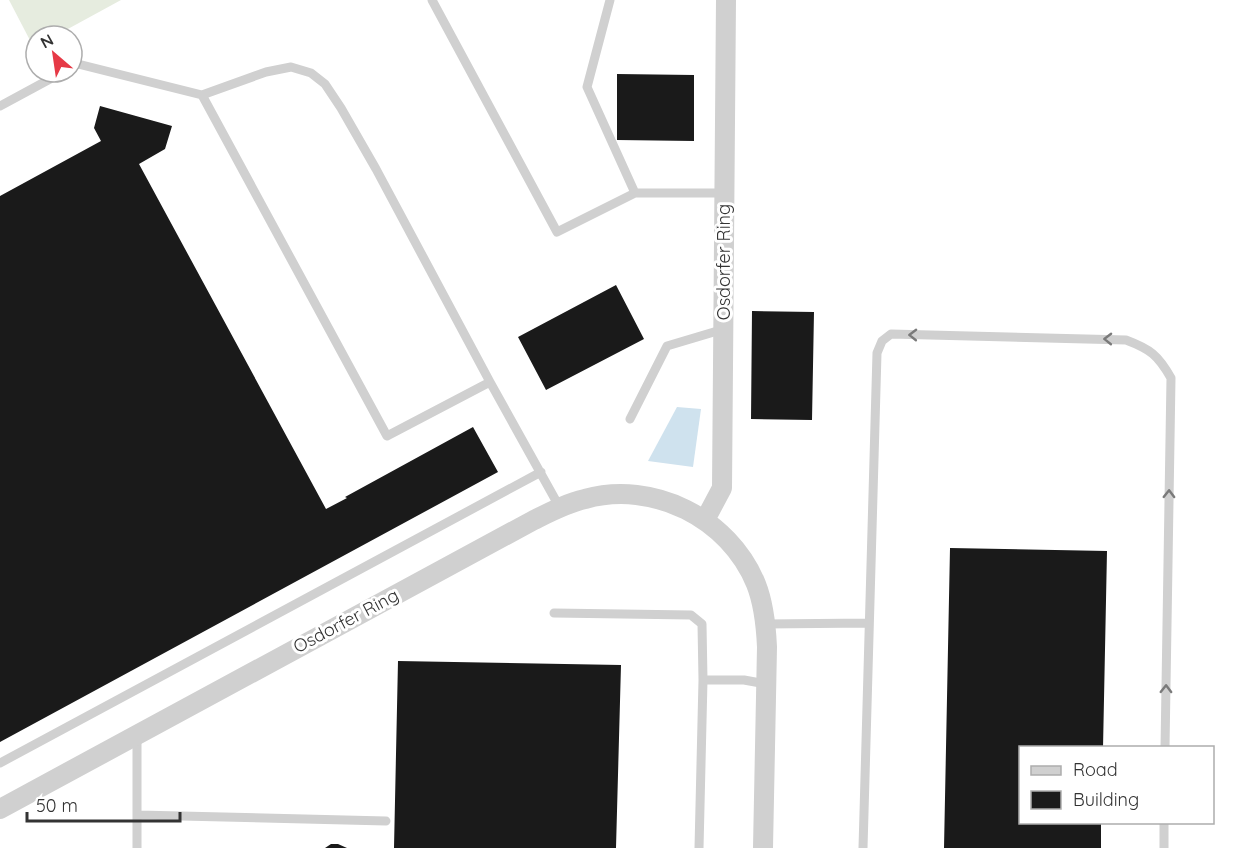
<svg xmlns="http://www.w3.org/2000/svg" width="1238" height="848" font-family="Quicksand,sans-serif">
  <style>
    .green { fill: #e6ecdf }
    .water { fill: #cfe2ee }
    .building { fill: #1a1a1a }
    .lines { fill: none; stroke-linecap: round; stroke-linejoin: round }
    .lane { stroke: #d0d0d0; stroke-width: 9 }
    .street { stroke: #d0d0d0; stroke-width: 20 }
    .oneway { stroke: #7a7a7a }
    .labels { text-anchor: middle; stroke-width: 6; stroke-linejoin: round; paint-order: stroke }
    .street-label { font-size: 18px; fill: #333; stroke: #fff }
  </style>
  <rect width="100%" height="100%" fill="#fff"/>
  <path class="green" d="M9,0h112l-66,36h-19v11l-2,1z"/>
  <path class="water" d="M677,407l24,2 -8,58 -45,-6z"/>
  <path class="building" d="M617,74l77,1v66l-77,-1z
    M100,106l72,20 -7,23 -26,15 187,345 21,-11 -2,-1 128,-70 25,45 -498,270v-546l101,-55 -7,-13z
    M616,285l28,54 -98,51 -28,-53z
    M752,311l62,1 -2,108 -61,-1z
    M950,548l157,3 -4,197h-83v74h81v26h-157z
    M398,661l223,4 -5,183h-222z
    M331,844h7l9,4h-22z"/>
  <g class="lines">
    <path class="lane" d="M432,0l125,232 78,-39h89
      M610,0l-23,87 48,106
      M72,67l6,-3 124,31 185,341 103,-54
      M202,95l64,-23 25,-5 20,6 14,11 16,24 35,61 114,213 70,126
      M0,106l63,-34
      M630,419l37,-73 57,-17
      M554,613l137,2 11,9 1,56
      M766,624l103,-1
      M137,735v113
      M0,763l541,-291
      M138,815l248,6
      M699,848l4,-168h41l22,4
      M863,848l14,-495 5,-12 9,-7 235,6c24,9 32,15 45,38l-6,370
      M1164,848v-26"/>
    <path class="street" d="M705,520l17,-32 4,-488
      M0,809l534,-289c16,-8 33,-17 51,-21 68,-19 144,19 171,85 8,20 10,41 11,63l-4,201"/>
  </g>
  <defs><path id="oneway-chevron" d="M-2-3.5L2.5 0L-2 3.5" fill="none" stroke-width="1.6" stroke-linecap="round" stroke-linejoin="round" transform="scale(1.5)"/></defs>
  <g class="oneway">
    <use href="#oneway-chevron" transform="translate(913 335) rotate(-179)"/>
    <use href="#oneway-chevron" transform="translate(1108 339) rotate(-179)"/>
    <use href="#oneway-chevron" transform="translate(1169 494) rotate(-89)"/>
    <use href="#oneway-chevron" transform="translate(1166 689) rotate(-89)"/>
  </g>
  <g class="labels">
    <g class="street-label">
      <text transform="translate(724 262) rotate(-90)" y="6">Osdorfer Ring</text>
      <text transform="translate(346 621) rotate(-28)" y="6">Osdorfer Ring</text>
    </g>
  </g>
  <rect x="1019" y="746" width="195" height="78" fill="#ffffff" stroke="#adadad" stroke-width="1.5"/>
  <rect x="1031" y="766" width="30" height="9" fill="#d0d0d0" stroke="#adadad" stroke-width="1.5"/>
  <text x="1073" y="776" font-size="18" fill="#333333">Road</text>
  <rect x="1031" y="791" width="30" height="18" fill="#1a1a1a" stroke="#adadad" stroke-width="1.5"/>
  <text x="1073" y="806" font-size="18" fill="#333333">Building</text>
  <g transform="translate(54 54) rotate(331)"><circle r="28" fill="#ffffff" stroke="#adadad" stroke-width="1.5"/>
  <path d="M0-4.5L10 22L0 15L-10 22Z" fill="#e63946"/>
  <text y="-9" font-size="16" font-weight="bold" text-anchor="middle" fill="#333333">N</text>
  </g>
  <path d="M27 812v9h153v-9" fill="none" stroke="#333333" stroke-width="3"/>
  <text x="36" y="812" font-size="18" fill="#333333" stroke="#ffffff" stroke-width="4.5" paint-order="stroke">50 m</text>
</svg>
